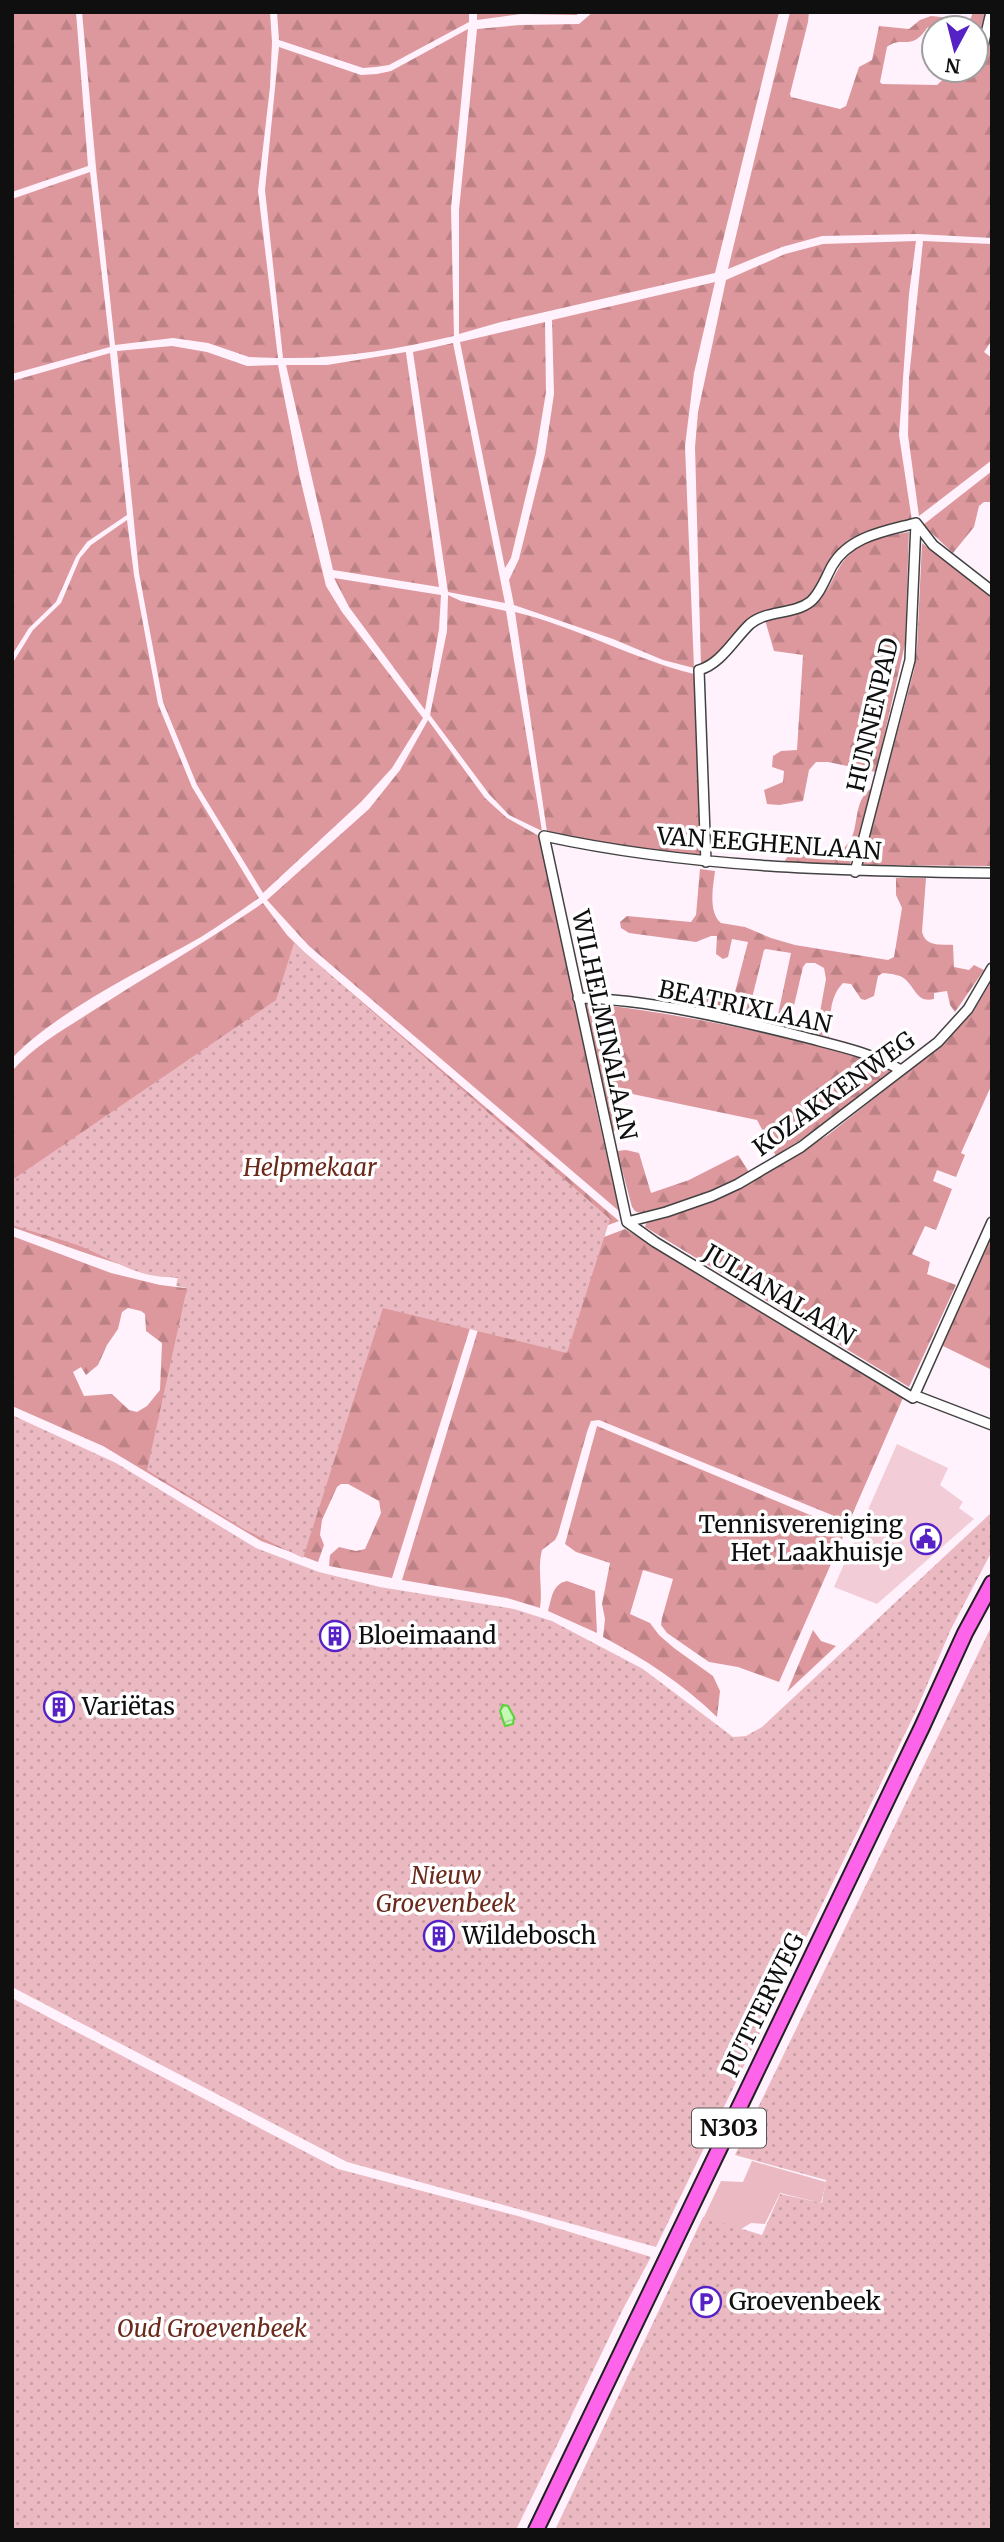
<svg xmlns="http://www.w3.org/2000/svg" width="1004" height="2542" font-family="Merriweather,serif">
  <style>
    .grass { fill: #ebb9c1 }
    .forest { fill: url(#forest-firs); fill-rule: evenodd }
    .park { fill: url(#park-dots) }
    .pitch { fill: #f2ccd6 }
    .water { fill: url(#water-waves); stroke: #5cd239; stroke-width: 2 }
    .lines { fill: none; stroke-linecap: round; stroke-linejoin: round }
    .street-casing { stroke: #424242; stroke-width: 12 }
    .primary-casing { stroke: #202020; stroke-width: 18 }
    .street { stroke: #fff; stroke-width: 9 }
    .primary { stroke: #fd64e9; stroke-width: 14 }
    .labels { text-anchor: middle; stroke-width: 7; stroke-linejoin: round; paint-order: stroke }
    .shield { fill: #fff; stroke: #575757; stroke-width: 2 }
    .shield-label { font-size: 23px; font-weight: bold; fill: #0f0f0f }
    .street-label { font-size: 24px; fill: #0f0f0f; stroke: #fff }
    .park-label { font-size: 24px; font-style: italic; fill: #6b291c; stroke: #fff }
    .poi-label { font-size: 24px; fill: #0f0f0f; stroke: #fff; text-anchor: start }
  </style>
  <defs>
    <pattern id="forest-firs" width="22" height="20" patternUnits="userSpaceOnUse" patternTransform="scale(1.75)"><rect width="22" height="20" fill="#dd989d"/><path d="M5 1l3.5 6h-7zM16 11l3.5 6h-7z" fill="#bc8286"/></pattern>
    <pattern id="park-dots" width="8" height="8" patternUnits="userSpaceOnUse" patternTransform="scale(1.75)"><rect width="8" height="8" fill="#ebb9c1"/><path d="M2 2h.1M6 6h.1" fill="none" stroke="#c89ea5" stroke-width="1.8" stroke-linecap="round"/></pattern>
    <pattern id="water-waves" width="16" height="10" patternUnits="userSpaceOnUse" patternTransform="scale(1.75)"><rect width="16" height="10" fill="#c6f8b5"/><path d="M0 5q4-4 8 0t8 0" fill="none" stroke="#a9d39a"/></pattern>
  </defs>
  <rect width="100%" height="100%" fill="#fff2fd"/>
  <path class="grass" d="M752,2161l74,21 -5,21 -41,-10 -15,31 -14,-1 -59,36 -7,-2 36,-76 22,1z"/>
  <path class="forest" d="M12,12h64l12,154 -76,26z
    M82,12h188l2,30 -2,45 -12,104 20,167 -29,-1 -41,-14 -35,-5 -58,7 -19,-177z
    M277,12h192v10l-80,43 -13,2 -13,1 -84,-28z
    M477,12h101l-1,3 -56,-1 -44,6z
    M593,12h186l-64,261 -214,49 -42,12v-124l18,-181 43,-4 59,-1z
    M790,12h19l-1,10 -18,72 1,3 49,12 6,-3 13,-39 13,-7 7,-34 30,3 11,-9 11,-4 39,4 3,-8h12l-9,38v-22l-43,-2 -6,2c-16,24 -25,7 -40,19l-7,35 2,2 55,1 15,-14 24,1 16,-55v221l-75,-4 -95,2 -40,11 -54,22z
    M468,29l-17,179 3,128c-57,13 -113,23 -171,22l-18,-168 14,-143 82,28 16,-1 14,-3z
    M90,172l20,175 -98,27v-175z
    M916,241l-7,53 -10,141 13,86c-28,8 -64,12 -81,39 -8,12 -11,27 -22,37 -13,12 -36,9 -50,19 -20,15 -37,35 -58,50l-6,-219 3,-35 28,-132 59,-26 38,-10z
    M923,241l69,3v96l-8,12 8,6v102l-73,56 -11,-81 1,-57z
    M715,282l-21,91 -9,73 9,222 -31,-8 -50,-21 -99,-34 -5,-25 10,-21 26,-105 9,-60 -2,-74z
    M545,322l1,70 -10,61 -25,105 -6,10 -45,-226z
    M453,343l52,260 -57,-11 -35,-240z
    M172,346l35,6 40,14 31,-1 22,113 26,108 16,26 81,106 -31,50 -31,34 -98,91 -66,-108 -34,-83 -24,-129 -22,-222z
    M406,352v1l33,234 -106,-17 -47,-205h41z
    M110,353l17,162 -40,27 -11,15 -20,45 -27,26 -17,27v-274z
    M992,471v31h-8l-5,4 -5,21 -21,26 -30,-28z
    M127,520l7,55 24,129 34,83 67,111c-19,13 -38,27 -58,39 -60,34 -141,72 -189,121v-394l21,-34 28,-27 19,-45 11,-13z
    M909,532l-4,112 -29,128 -48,-10h-12l-7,8 -6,31 -24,4 -12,-1 -3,-14 19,-8 1,-11 -12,-4 1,-11 8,-5 16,-1 6,-95 -29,-4 -9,-31c16,-5 39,-10 52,-19 9,-7 14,-18 19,-28 18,-33 38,-35 73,-41z
    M922,543l70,55v268l-130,-1 52,-195 3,-22z
    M334,578l107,17 -2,34 -14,81 -76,-103z
    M448,595l13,6 45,10 36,220 -33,-16 -20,-21 -59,-79 17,-84z
    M515,612c62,15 118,47 179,62l9,184 -104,-14 -52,-12z
    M428,720l57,78 22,20 34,19 56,275 22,99 -310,-265 -42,-46 102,-91 31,-39z
    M872,788l-22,77 -66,-2c10,-26 44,-1 61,-16 17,-15 5,-45 27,-59z
    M700,869l15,2c-2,16 -7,41 6,52l24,4 26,11 24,7 93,15 6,-3 8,-49 -6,-13v-17h30l-4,54c4,15 18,12 31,13l1,22 15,3 5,-5 10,5 -29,42 -5,-7 -3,-14 -13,2v6c-16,4 -18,-9 -28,-19 -6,-6 -15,-6 -23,-7l-5,3 -4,20 -9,4 -4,-1 -10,-15 -8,-1c-14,14 -13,36 -14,54l-13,-3 10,-55 -2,-11 -9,-5h-9l-3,4 -14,60 -13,-3 15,-71 -25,-4 -2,1 -17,68 -53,-11 5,-12 29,2 7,-5 13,-50 -16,-3 -4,18 -5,2 -7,-5 1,-18h-6l-15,6 -67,-9 -8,-5 -1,-6 7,-6 64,6 5,-7z
    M263,903l24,32 17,17 315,269 -48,18 -382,41c-62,-9 -119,-33 -177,-53v-156c23,-26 53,-42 82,-61 56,-36 114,-69 169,-107z
    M992,980v104l-31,69 4,2 -9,22 -19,-7 -4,11 19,8 -16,41 -11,-4 -13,28 18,8 -3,12 29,11 -47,102 -264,-160 2,-6 67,-20 20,-10 94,-56 112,-89 33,-34z
    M592,1003c66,9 132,20 197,36 36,8 70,16 104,32l-84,63 -33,22 -19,-36 -144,-30 11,37 -11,4 -28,-127z
    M626,1150l13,3 12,40 38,-13 49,-25 11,17c-18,10 -91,44 -108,41 -6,-1 -6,-2 -9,-6l-15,-56z
    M992,1227v143l-53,-26z
    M625,1229l278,169 -54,124 -250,-102 -8,1 -4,11 -29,102 -3,6 -13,10c-5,20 1,38 -2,58l-33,-10 -105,-18 96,-316 77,-16z
    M12,1236l99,37 49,12 49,6 281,-27 -98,314 -63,-12 1,-11 9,-8 17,4 9,-2 16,-36 -2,-12 -31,-17h-7l-4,3 -15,33 -2,15 4,10 -6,17 -57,-21 -158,-95 -91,-40zM128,1308l13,3 4,3 1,17 16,12 -2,47 -13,16 -10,6 -8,-2 -17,-16 -28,2 -11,-24 8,-5 5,8 12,-10 9,-20 11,-16 4,-17z
    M597,1426l249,104 -67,152 -41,-15 -29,-5 -42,-29 -6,-8 1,-7 11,-39 -30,-9 -13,44 20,9 9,12 15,13 39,28 7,15 -3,26c-34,-33 -72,-58 -114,-80l2,-18 -3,-15 8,-41 -34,-11 -11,-8z
    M567,1581l28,10 2,42 -49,-22c4,-13 4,-27 19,-30z
    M813,1630l8,11 15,5 -49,46z"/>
  <path class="park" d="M294,943l316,276 -43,134 -184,-45 -80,250 -59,-29 -97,-59 40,-182 -11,-2 2,-9c-41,2 -63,-17 -98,-31 -22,-8 -45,-13 -68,-21v-45l264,-180z
    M12,1415l104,48 140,85 63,24 61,15 134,22 38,12 91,48 90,68 13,-1 16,-9 230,-215v39l-41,78 -35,82 -260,536 -309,-85 -335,-175z
    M992,1625v905h-437l148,-313 59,18 18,-41 42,9 4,-23 -91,-25z
    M12,1998l326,171 180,47 133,41 -28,52 -107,221h-504z"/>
  <path class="pitch" d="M897,1444l51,24 -8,17 23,17 -4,6 15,11 -97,85 -43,-17z"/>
  <path class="water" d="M503,1705l5,1 6,11 -1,7 -8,2 -5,-15z"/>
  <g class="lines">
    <g class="street-casing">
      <path id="street" d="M979,63l12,-51
        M916,523l17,22 59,46
        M706,862l-7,-192c22,-6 35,-31 51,-46 16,-14 43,-9 60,-22 10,-8 16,-25 22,-36 17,-30 54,-35 84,-43
        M855,872l55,-212 6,-137
        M578,998c69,1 154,21 222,38 37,10 67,15 101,34
        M627,1222l-83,-386c147,32 298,35 448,37
        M627,1222l28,20 258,156 79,-176
        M627,1222l39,-10 46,-16 26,-12 63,-37 137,-105 30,-33 24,-41
        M914,1395l78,30"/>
    </g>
    <g class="primary-casing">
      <path id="primary" d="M536,2530l386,-803 43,-94 27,-50"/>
    </g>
    <use href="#street" class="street"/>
    <use href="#primary" class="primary"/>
  </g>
  <defs>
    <g id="civic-ring" transform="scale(1.575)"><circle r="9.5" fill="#fff" stroke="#5722c5" stroke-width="1.5"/><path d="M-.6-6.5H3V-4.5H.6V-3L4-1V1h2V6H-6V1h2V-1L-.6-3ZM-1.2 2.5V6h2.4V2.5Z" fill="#5722c5"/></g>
    <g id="building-ring" transform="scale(1.575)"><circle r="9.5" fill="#fff" stroke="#5722c5" stroke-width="1.5"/><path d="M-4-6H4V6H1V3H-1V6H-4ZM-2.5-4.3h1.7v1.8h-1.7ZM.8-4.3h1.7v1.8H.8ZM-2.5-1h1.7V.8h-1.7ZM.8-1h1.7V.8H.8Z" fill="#5722c5"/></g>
    <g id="parking-ring" transform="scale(1.575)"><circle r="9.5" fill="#fff" stroke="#5722c5" stroke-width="1.5"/><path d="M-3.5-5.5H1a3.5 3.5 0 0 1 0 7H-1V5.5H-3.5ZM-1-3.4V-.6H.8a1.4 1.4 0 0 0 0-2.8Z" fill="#5722c5"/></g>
  </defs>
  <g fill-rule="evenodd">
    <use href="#civic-ring" x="926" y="1539"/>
    <use href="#building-ring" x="335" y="1636"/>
    <use href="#building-ring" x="59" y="1707"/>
    <use href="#building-ring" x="439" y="1936"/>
    <use href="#parking-ring" x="706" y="2302"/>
  </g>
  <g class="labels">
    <rect class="shield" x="692" y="2108.5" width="74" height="39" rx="5"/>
    <g class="shield-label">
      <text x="729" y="2136">N303</text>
    </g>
    <g class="street-label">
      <text transform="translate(873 715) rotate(-77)" y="8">HUNNENPAD</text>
      <text transform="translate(769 844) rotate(4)" y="8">VAN EEGHENLAAN</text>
      <text transform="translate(745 1007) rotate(12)" y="8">BEATRIXLAAN</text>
      <text transform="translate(604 1025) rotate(78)" y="8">WILHELMINALAAN</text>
      <text transform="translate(834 1094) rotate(-36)" y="8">KOZAKKENWEG</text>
      <text transform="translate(779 1295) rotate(31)" y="8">JULIANALAAN</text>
      <text transform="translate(763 2005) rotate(-64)" y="8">PUTTERWEG</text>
    </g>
    <g class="park-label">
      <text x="310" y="1176">Helpmekaar</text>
      <text x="446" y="1884">Nieuw<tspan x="446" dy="28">Groevenbeek</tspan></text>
      <text x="212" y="2337">Oud Groevenbeek</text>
    </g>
    <g class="poi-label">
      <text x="903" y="1533" text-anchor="end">Tennisvereniging<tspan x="903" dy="28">Het Laakhuisje</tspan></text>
      <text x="358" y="1644">Bloeimaand</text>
      <text x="82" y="1715">Variëtas</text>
      <text x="462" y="1944">Wildebosch</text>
      <text x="729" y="2310">Groevenbeek</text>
    </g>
  </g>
  <rect width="1004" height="2542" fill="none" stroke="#0f0f0f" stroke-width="28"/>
  <g transform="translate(955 49) rotate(187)"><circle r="33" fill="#ffffff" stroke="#9f9f9f" stroke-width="2"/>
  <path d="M0-5L12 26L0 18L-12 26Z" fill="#5722c5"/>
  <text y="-10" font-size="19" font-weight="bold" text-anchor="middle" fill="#0f0f0f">N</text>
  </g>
</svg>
